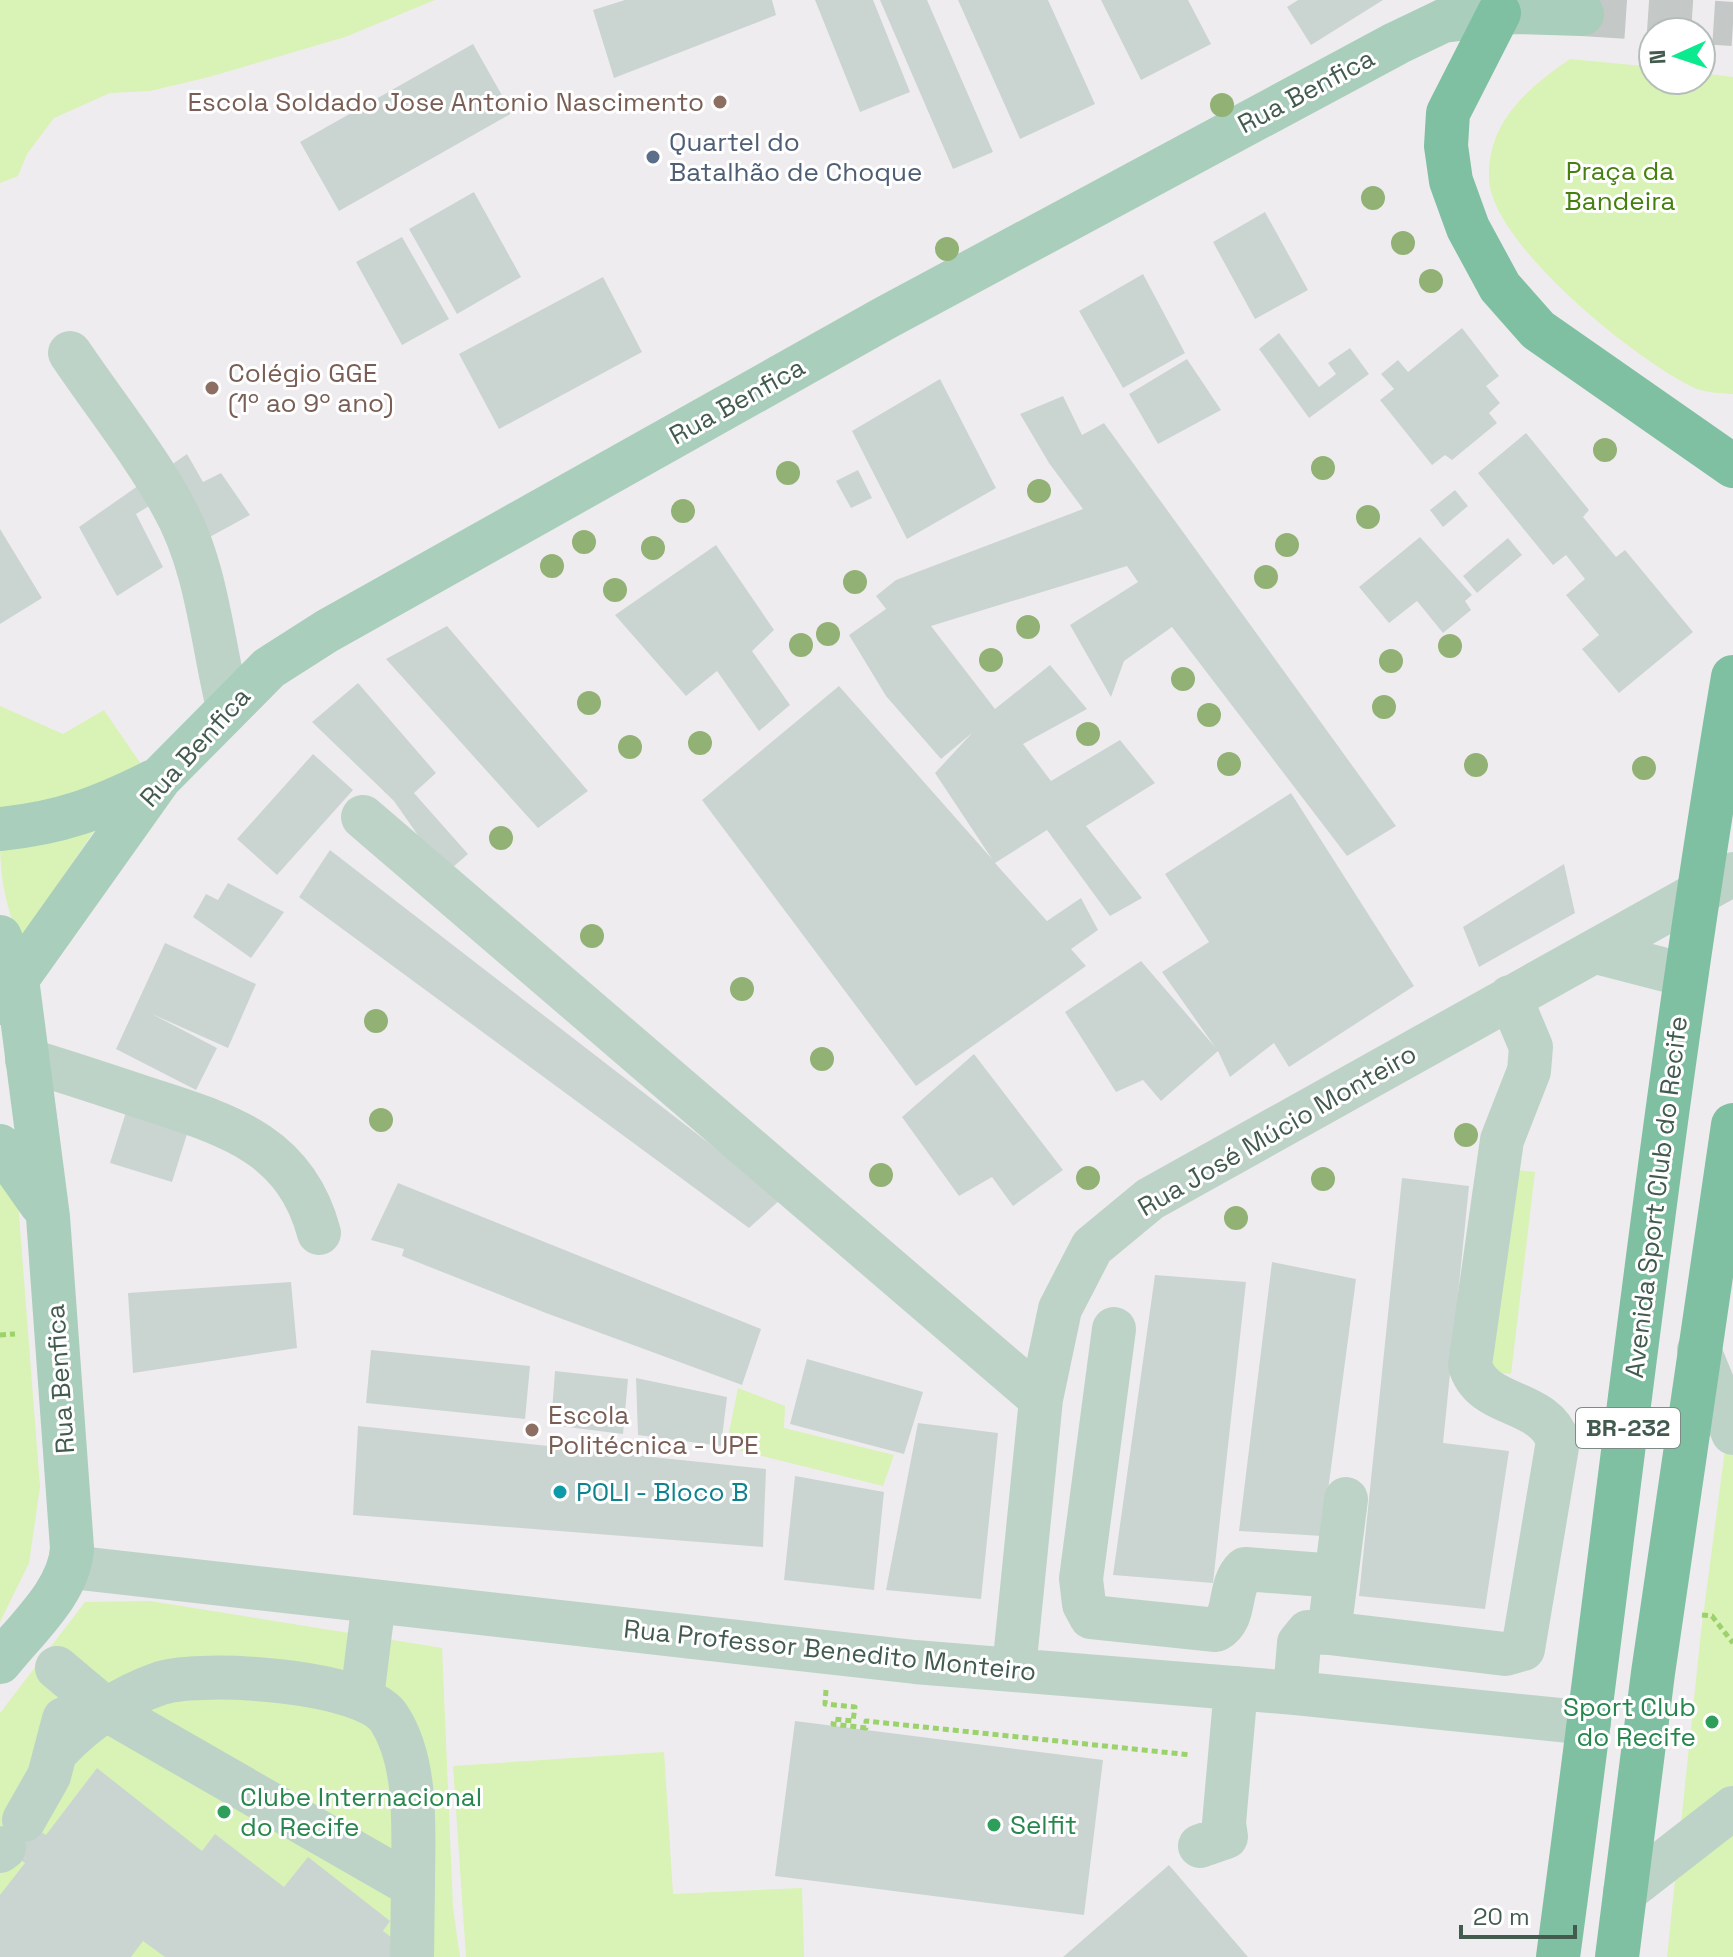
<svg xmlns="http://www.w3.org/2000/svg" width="1733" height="1957" font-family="'Space Grotesk',sans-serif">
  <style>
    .green { fill: #d9f2b5 }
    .building { fill: #cad5d2 }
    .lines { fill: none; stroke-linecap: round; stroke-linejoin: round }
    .major-tunnel { stroke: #c4c8c7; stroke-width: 44; stroke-dasharray: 44 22; stroke-linecap: butt }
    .path { stroke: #9bd26b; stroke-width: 5; stroke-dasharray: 6 4; stroke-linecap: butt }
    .minor { stroke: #bed3c8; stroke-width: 44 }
    .major { stroke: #a9cebc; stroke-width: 44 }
    .highway { stroke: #7fc0a2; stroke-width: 44 }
    .tree { fill: #92b174 }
    .education-dot { fill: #8d6e63; stroke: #fff; stroke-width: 3 }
    .service-dot { fill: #5c6f8a; stroke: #fff; stroke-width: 3 }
    .culture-dot { fill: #0f9aa8; stroke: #fff; stroke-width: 3 }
    .leisure-dot { fill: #2e9e5b; stroke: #fff; stroke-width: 3 }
    .labels { text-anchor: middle; stroke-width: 6; stroke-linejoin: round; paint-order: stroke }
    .shield { fill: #fff; stroke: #7b8c84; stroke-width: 2 }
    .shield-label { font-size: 24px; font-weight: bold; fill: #435b4f }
    .street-label { font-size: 26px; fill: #435b4f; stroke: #fff }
    .education-label { font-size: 26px; fill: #785e54; stroke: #fff; text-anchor: start }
    .service-label { font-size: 26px; fill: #4e5e75; stroke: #fff; text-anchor: start }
    .park-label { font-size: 26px; fill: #45800f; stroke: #fff }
    .culture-label { font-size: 26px; fill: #0d838f; stroke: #fff; text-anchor: start }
    .leisure-label { font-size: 26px; fill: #27864d; stroke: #fff; text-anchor: start }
  </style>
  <rect width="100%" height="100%" fill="#efecef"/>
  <path class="green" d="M0,0h435l-90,37 -136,40 -59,14 -40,2 -56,25 -27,36 -9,22 -18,7z
    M1570,59l83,8v13h48v-7l32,4v317c-12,-1 -25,-1 -36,-5 -58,-26 -205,-144 -208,-210 -2,-57 39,-91 81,-120z
    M0,706l63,28 41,-24 43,63 -147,51z
    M96,828l-41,61 -27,66c-20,-36 -28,-72 -28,-113z
    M0,1157l17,32 23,298 -11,76 -29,59z
    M1502,1168l33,4 -24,202 -36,-4z
    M738,1388l47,18 -1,22 110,27 -11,31 -157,-39z
    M1733,1389v568h-66l34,-325z
    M150,1601l292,47 11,259 7,50h-460v-244l85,-111z
    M664,1752l9,142 129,-6 2,69h-338l-13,-191z"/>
  <path class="building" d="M625,0h147l4,15 -162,63 -21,-68z
    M815,0h58l37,92 -50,20z
    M880,0h47l66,152 -40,17z
    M958,0h90l47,104 -75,35z
    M1101,0h87l23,44 -70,36z
    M1298,0h85l-72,45 -24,-38z
    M473,44l39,69 -173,98 -39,-69z
    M474,192l47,85 -64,37 -48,-85z
    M1265,212l43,78 -53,29 -42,-77z
    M402,237l47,82 -47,26 -46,-83z
    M1143,274l42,79 -62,35 -44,-77z
    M603,277l39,75 -143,77 -40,-75z
    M1462,328l37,48 -13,10 14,17 -11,10 8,10 -45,37 -7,-5 -13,10 -52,-65 14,-11 -13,-15 17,-14 10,12z
    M1279,333l40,54 17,-13 -8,-11 22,-15 19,26 -60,44 -50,-69z
    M1187,359l34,51 -63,34 -29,-50z
    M940,379l56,109 -89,51 -55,-108z
    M1063,396l19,39 22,-12 292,403 -49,30 -175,-229 -48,34 -13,36 -41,-72 68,-43 -11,-16 -196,60 64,83 55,-44 37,44 -64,35 28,37 69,-41 35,43 -69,43 56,72 -32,18 -63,-86 -52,33 52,58 34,-23 17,32 -27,19 15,17 -170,120 -214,-286 137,-114 153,173 -57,-86 37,-40 -31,26 -55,-63 -37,-61 37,-26 -10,-13 20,-16 187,-71 -34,-46 -29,-49z
    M1526,433l63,77 -6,7 33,40 9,-7 68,82 -74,61 -37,-44 17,-14 -33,-40 19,-16 -19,-24 -13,10 -75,-92z
    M187,454l16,28 18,-9 29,42 -44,24 -48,-65z
    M858,470l14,28 -21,10 -15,-27z
    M145,481l9,22 -18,11 27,53 -46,29 -38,-69z
    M1455,490l13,16 -25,21 -13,-17z
    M0,529l42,69 -42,26z
    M1420,537l52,58 -7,6 6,9 -28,23 -26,-32 -28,22 -30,-36z
    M1508,538l14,17 -45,38 -14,-17z
    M716,545l58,85 -22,21 38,54 -31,26 -42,-60 -31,25 -71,-81z
    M447,626l141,165 -50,37 -152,-169z
    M358,683l78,90 -22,20 54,61 -23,20 -51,-73 -82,-79z
    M313,754l40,36 -76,85 -40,-36z
    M1291,793l123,193 -125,81 -15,-24 -44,34 -12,-26 -57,50 -18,-21 -27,12 -51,-80 76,-51 74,86 -53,-75 47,-30 -44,-68z
    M330,850l451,349 -32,29 -450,-331z
    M1564,864l11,49 -96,54 -16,-40z
    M228,883l56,29 -33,46 -58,-41 13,-23 12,6z
    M165,943l91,41 -28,64 -76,-34 65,34 -21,42 -80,-41z
    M974,1054l89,116 -50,36 -21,-29 -33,19 -57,-79z
    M126,1112l62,19 -16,51 -62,-19z
    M1402,1178l67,8 -26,257 66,8 -24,158 -126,-13z
    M398,1183l363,146 -19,56 -196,-72 -144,-57 2,-7 -33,-9z
    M1272,1262l84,17 -34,257 -83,-5z
    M1155,1275l91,7 -33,301 -100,-8z
    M291,1282l6,66 -164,25 -5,-80z
    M371,1350l159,16 -5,53 -159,-16z
    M807,1359l116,33 -19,62 -114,-30z
    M555,1371l73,8 -5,55 -72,-9z
    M636,1378l91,19 -6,49 -83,-11z
    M918,1423l80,10 -17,166 -95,-9z
    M358,1426l408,43 -3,78 -410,-32z
    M795,1476l89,16 -10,98 -90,-10z
    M795,1721l308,39 -19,155 -309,-39z
    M97,1768l105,83 13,-17 69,53 24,-30 82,64 -7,10 16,12 -3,14h-231l-22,-16 -12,16h-131v-62l25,-32 -25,-18 19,-28 27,18z
    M1169,1865l79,92h-185z"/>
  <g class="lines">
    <path class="major-tunnel" d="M1582,14l151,10"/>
    <path class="path" d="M0,1335l15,-1
      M1702,1615l10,1 21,27
      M826,1690l-1,14 30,3 -2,14 -19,-2 -1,5 33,4v-7l325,34"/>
    <path class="minor" d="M70,353c33,49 76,103 103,153 34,60 39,135 55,201
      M363,817l678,582
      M1596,952l89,23
      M27,1060c40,12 79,25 118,38 79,26 150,44 174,135
      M1114,1329l-33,250 3,25 7,13 125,13c22,-12 11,-44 29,-61l91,7
      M1699,1350l34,83
      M1346,1499l-17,134 176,21 18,-5 35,-208c-14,-43 -76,-32 -88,-76l32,-225 27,-69 2,-24 -21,-50
      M71,1567l844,95 380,31 294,30
      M57,1668l50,42 306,176c0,-52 6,-122 -24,-168 -24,-38 -187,-48 -228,-35 -38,13 -75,37 -102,66
      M1014,1669l27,-270 19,-90 32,-62 58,-48 583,-325
      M1295,1693l4,-50 9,-11 21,1
      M362,1697l12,-96
      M24,1820l25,-44 15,-57
      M1200,1846l26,-9 -2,-14 12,-135
      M0,1851l4,-3
      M1625,1892l108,-84
      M412,1957l1,-71"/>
    <path class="major" d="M0,829c61,-6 100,-21 154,-48
      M0,937l17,42 31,238 24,331c-2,43 -46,81 -72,114
      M0,1003l160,-225 109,-110 58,-37 558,-313 512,-275 46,-22 72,-9 67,2
      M0,1146l41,58"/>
    <path class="highway" d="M1499,13l-51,100 -2,33 5,35 17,47 32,59 38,43 195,136
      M1558,1957c58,-427 103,-855 175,-1280
      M1617,1957l36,-284 80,-548"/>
  </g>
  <g class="tree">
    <circle cx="1222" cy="105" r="12"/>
    <circle cx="1373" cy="198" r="12"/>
    <circle cx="1403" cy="243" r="12"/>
    <circle cx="947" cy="249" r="12"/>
    <circle cx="1431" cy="281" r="12"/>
    <circle cx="1605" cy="450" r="12"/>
    <circle cx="1323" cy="468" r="12"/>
    <circle cx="788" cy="473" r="12"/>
    <circle cx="1039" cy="491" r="12"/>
    <circle cx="683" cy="511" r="12"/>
    <circle cx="1368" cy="517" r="12"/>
    <circle cx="584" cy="542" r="12"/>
    <circle cx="1287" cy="545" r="12"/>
    <circle cx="653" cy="548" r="12"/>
    <circle cx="552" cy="566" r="12"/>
    <circle cx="1266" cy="577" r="12"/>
    <circle cx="855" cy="582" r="12"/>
    <circle cx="615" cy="590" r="12"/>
    <circle cx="1028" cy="627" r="12"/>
    <circle cx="828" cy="634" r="12"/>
    <circle cx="801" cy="645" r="12"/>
    <circle cx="1450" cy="646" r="12"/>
    <circle cx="991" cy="660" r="12"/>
    <circle cx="1391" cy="661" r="12"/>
    <circle cx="1183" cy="679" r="12"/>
    <circle cx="589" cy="703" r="12"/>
    <circle cx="1384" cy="707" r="12"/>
    <circle cx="1209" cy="715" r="12"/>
    <circle cx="1088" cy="734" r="12"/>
    <circle cx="700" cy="743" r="12"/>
    <circle cx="630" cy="747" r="12"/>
    <circle cx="1229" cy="764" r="12"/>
    <circle cx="1476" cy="765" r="12"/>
    <circle cx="1644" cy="768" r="12"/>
    <circle cx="501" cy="838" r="12"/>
    <circle cx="592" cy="936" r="12"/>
    <circle cx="742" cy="989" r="12"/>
    <circle cx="376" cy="1021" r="12"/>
    <circle cx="822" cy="1059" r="12"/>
    <circle cx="381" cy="1120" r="12"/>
    <circle cx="1466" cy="1135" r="12"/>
    <circle cx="881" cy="1175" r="12"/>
    <circle cx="1088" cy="1178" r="12"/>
    <circle cx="1323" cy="1179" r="12"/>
    <circle cx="1236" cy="1218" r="12"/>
  </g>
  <g class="education-dot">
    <circle cx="720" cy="102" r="8"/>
    <circle cx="212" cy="388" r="8"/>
    <circle cx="532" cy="1430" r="8"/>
  </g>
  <circle class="service-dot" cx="653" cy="157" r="8"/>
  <circle class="culture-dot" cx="560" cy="1492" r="8"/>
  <g class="leisure-dot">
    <circle cx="1712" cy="1722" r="8"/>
    <circle cx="224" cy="1812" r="8"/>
    <circle cx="994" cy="1825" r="8"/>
  </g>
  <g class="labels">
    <rect class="shield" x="1576" y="1408" width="104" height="40" rx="6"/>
    <g class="shield-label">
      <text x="1628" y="1436">BR-232</text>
    </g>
    <g class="street-label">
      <text transform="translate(1306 91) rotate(-28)" y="9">Rua Benfica</text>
      <text transform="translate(737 401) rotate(-29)" y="9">Rua Benfica</text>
      <text transform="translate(195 747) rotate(-48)" y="9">Rua Benfica</text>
      <text transform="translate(1277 1130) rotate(-30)" y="9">Rua José Múcio Monteiro</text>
      <text transform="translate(1656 1197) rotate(-83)" y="9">Avenida Sport Club do Recife</text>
      <text transform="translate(60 1379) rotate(-94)" y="9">Rua Benfica</text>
      <text transform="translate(830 1650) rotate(6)" y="9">Rua Professor Benedito Monteiro</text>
    </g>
    <g class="education-label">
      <text x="704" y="111" text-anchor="end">Escola Soldado Jose Antonio Nascimento</text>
      <text x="228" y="382">Colégio GGE<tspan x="228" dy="30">(1º ao 9º ano)</tspan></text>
      <text x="548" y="1424">Escola<tspan x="548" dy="30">Politécnica - UPE</tspan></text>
    </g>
    <g class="service-label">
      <text x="669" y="151">Quartel do<tspan x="669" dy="30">Batalhão de Choque</tspan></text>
    </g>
    <g class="park-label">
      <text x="1620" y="180">Praça da<tspan x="1620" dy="30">Bandeira</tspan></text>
    </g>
    <g class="culture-label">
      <text x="576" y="1501">POLI - Bloco B</text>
    </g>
    <g class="leisure-label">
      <text x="1696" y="1716" text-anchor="end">Sport Club<tspan x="1696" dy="30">do Recife</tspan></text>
      <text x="240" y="1806">Clube Internacional<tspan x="240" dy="30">do Recife</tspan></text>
      <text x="1010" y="1834">Selfit</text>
    </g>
  </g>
  <g transform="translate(1677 56) rotate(267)"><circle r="38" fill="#ffffff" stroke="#b4bdb9" stroke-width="2"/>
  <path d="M0-6L14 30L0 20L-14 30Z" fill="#0bea8e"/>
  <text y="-12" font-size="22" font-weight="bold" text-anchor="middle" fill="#435b4f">N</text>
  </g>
  <path d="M1461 1925v12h114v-12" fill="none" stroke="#435b4f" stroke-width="4"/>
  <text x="1473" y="1925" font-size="24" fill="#435b4f" stroke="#ffffff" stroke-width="6" paint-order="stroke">20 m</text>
</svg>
